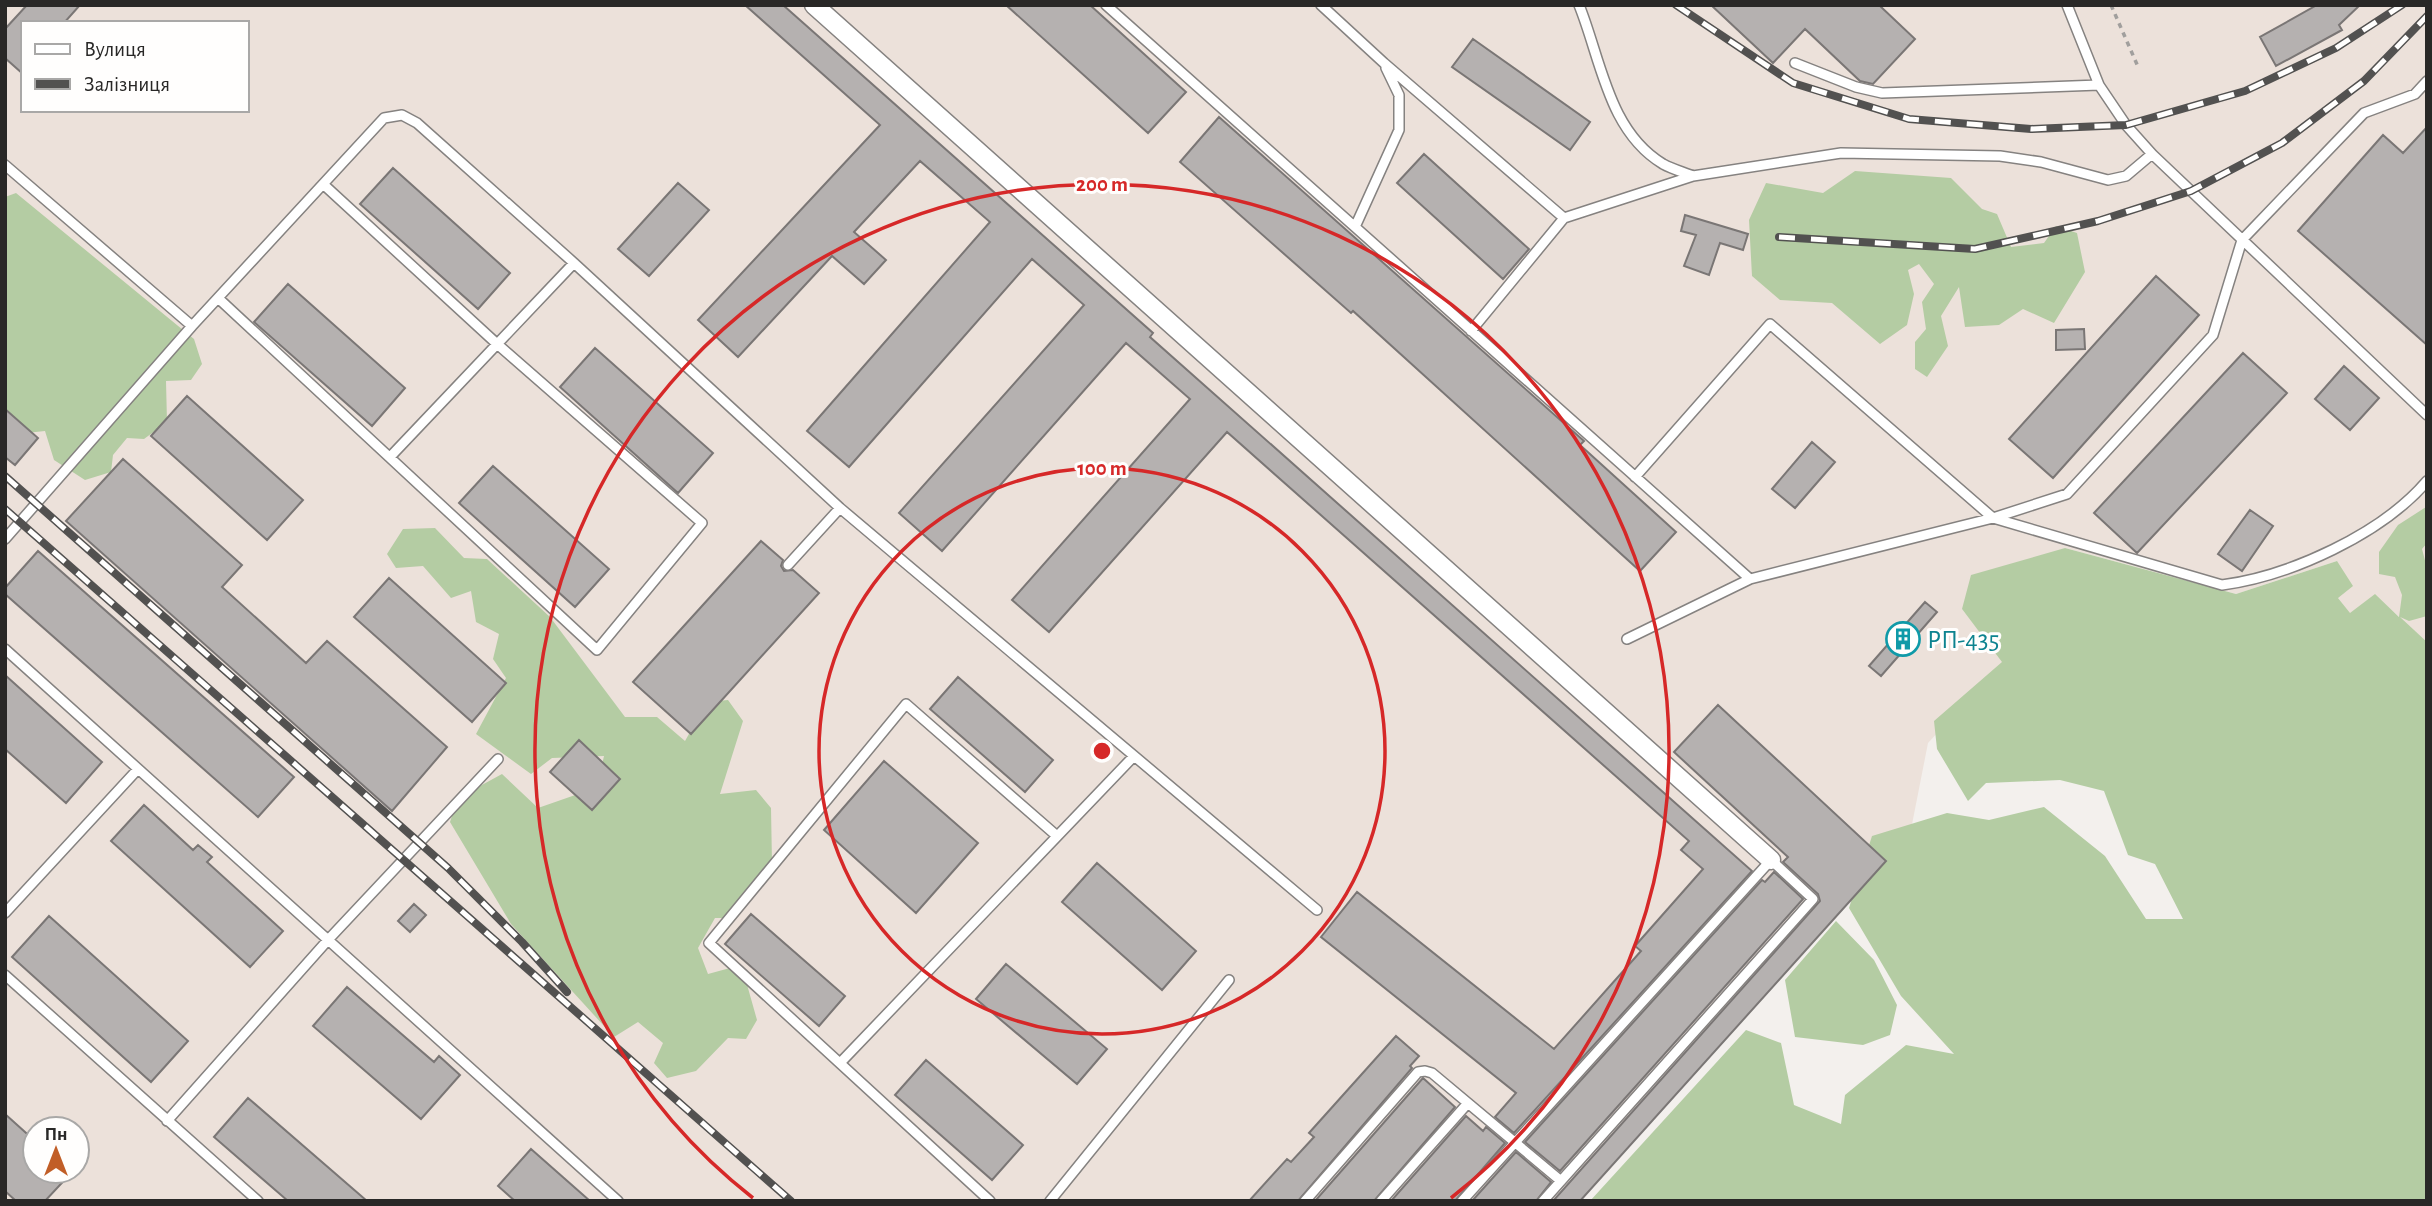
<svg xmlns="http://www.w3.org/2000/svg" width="2432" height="1206" font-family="'Alegreya Sans',sans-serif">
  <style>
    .built { fill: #ece1da; fill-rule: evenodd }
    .forest { fill: #b4cca3 }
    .building { fill: #b5b1b0; stroke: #7a7675; stroke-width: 2 }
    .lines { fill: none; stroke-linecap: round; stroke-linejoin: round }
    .lane-casing { stroke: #858280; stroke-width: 12 }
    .street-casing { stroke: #858280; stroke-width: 21 }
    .path { stroke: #a19f9d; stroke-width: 3.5; stroke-dasharray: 5 5; stroke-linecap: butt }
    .lane { stroke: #fff; stroke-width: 9 }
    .street { stroke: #fff; stroke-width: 18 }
    .rail-casing { stroke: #525150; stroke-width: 8 }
    .rail { stroke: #fffefd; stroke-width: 5; stroke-dasharray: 16; stroke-linecap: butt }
    .ring { fill: none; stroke: #d62828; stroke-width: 3.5 }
    .labels { text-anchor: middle; stroke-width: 6; stroke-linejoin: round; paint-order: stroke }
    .culture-label { font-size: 26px; fill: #0d838f; stroke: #fffefd; text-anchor: start }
    .centre { fill: #d62828; stroke: #fffefd; stroke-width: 3.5 }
    .ring-label { font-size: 21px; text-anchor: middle; font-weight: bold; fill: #d62828; stroke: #fffefd; stroke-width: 6; stroke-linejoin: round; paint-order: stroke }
  </style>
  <rect width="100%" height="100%" fill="#f3f0ed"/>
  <path class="built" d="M5,5h2422v637l-52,-47 -25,19 -12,-16 -1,-37 -101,33 -171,-46 -103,61 41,53 -75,81 -24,122 -61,42 -263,294h-1575zM23,23h224v87h-224zM35,1129h42v42h-42z"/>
  <path class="forest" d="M1855,171l96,7 31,31 15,5 14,33 33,-4 12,-17 21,7 8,39 -31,51 -31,-14 -24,16 -34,2 -6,-40 -18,29 7,30 -21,31 -12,-8v-27l11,-13 -4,-27 12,-18 -15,-20 -11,6 6,24 -7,31 -27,19 -48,-41 -52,-3 -28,-24 -3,-56 17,-37 57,10z
    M16,193l178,146 8,25 -11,16 -25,1 1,41 -23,17 -17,-1 -14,17 -2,17 -26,8 -31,-20 -9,-29 -19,2 -21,-9v-227z
    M2426,507l1,36 -5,6 5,19v48l-18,5 -9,-4 27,25v559h-837l156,-171 35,13 13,62 47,19 4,-29 61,-50 48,9 -53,-58 -52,-88 23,-72 75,-23 42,7 55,-13 61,49 41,63h37l-28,-55 -27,-9 -24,-64 -44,-11 -74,3 -18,18 -31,-52 -3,-28 68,-59 -40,-53 9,-34 94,-27 171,46 101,-33 16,25 -15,12 12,15 25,-19 24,23 3,-22 -7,-18 -16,-3v-22l19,-27z
    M435,528l29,30 23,1 63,58 75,100h32l28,24 22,-39 21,-2 15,21 -23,73 36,-4 15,18 1,56 -37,54h-20l-17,30 10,26 22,-6 16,13 11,39 -11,19 -18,-1 -32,33 -29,7 -13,-15 9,-20 -25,-21 -24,15 -103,-113 -61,-102 8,-24 44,-24 36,34 43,-15 13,7 10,-44 -52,2 -21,16 -55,-40 30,-56 -13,-19 6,-25 -23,-12 -5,-31 -20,7 -28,-32 -27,2 -9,-14 16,-25z
    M1836,921l38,39 23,45 -7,30 -27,10 -68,-8 -10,-57z"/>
  <path class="building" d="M27,5h53l-16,18h-41v51l-18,-16v-29z
    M745,5h38l370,328 -3,4 602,534 -238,262 -19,-16 21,-24 -195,-156 36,-45 197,157 87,-98 -6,-5 68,-77 -22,-19 8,-9 -462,-409 -178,200 -37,-32 178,-201 -64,-56 -184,208 -43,-38 185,-208 -52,-46 -183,208 -42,-36 183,-209 -70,-61 -66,71 32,28 -22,24 -32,-28 -94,101 -40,-37 182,-195z
    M1006,5h84l96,87 -38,41z
    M1711,5h168l36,34 -42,45 -13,-3 -55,-52 -32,34z
    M2317,5h43l-21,20 3,5 -66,36 -16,-29z
    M1473,39l117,83 -20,28 -118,-83z
    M1219,117l365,324 -4,4 96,87 -36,39 -287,-260 -2,2 -171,-151z
    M2427,127v218l-129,-114 85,-96 20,18z
    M1424,154l105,95 -26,30 -106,-96z
    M393,168l117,105 -32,36 -118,-105z
    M678,183l31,27 -60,66 -31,-27z
    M1685,215l63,19 -5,16 -23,-7 -11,32 -25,-9 12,-31 -15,-4z
    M2156,276l43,39 -146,163 -44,-39z
    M288,284l117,104 -33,38 -118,-104z
    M2084,329l1,20 -29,1v-20z
    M595,348l118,105 -35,40 -118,-106z
    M2243,353l44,40 -150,160 -43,-40z
    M2344,366l35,32 -29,32 -35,-31z
    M187,396l116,104 -36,40 -116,-104z
    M5,409l33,29 -23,27 -10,-8z
    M1812,442l23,20 -40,46 -23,-19z
    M123,459l119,106 -20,22 84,76 21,-22 120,106 -55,64 -326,-290z
    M493,466l116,103 -34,38 -116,-104z
    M2250,510l23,16 -31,45 -24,-17z
    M761,541l22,19 -2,6 3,5 9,-1 26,23 -128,141 -58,-52z
    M38,551l256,226 -36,40 -253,-223v-6z
    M389,578l117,105 -34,39 -118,-105z
    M1925,602l12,10 -56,64 -12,-10z
    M5,675l97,87 -36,41 -61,-54z
    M958,677l95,83 -28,32 -95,-83z
    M1718,705l168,156 -306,340h-27l267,-300 -2,-7 -35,-32 5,-5 -114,-105z
    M579,740l41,39 -28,31 -42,-38z
    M884,761l94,82 -62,70 -92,-83z
    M144,805l49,45 5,-5 14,12 -5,5 76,69 -33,36 -139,-126z
    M1097,863l99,88 -34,39 -100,-88z
    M1774,872l29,27 -243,272 -35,-29 237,-262 3,2z
    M414,904l12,11 -16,17 -12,-11z
    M751,914l94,82 -26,30 -94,-82z
    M49,916l139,125 -37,41 -139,-125z
    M1006,964l101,85 -30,35 -101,-85z
    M347,987l87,75 5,-6 21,19 -39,44 -108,-93z
    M1396,1036l23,20 -9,10 2,2 -114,133h-49l38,-42 4,3 23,-25 -5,-4z
    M926,1060l97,85 -31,35 -97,-85z
    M1423,1078l32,29 -81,94h-59z
    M248,1098l119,103h-79l-74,-64z
    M5,1114l30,27v30h38l-28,30h-29l-11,-10z
    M1466,1116l17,15 3,-4 19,16 -50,58h-64z
    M531,1149l59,52h-75l-17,-15z
    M1516,1152l35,30 -15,19h-64z"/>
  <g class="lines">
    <g class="lane-casing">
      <path id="lane" d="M1106,5l644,574
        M1321,5l63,58 180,155
        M1579,5c22,54 29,126 84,159 9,5 20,8 30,12
        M2067,5l32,80 27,40 26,29 275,261
        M1795,63l61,24 26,6 217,-8
        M5,165l187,161
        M1355,227l44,-97v-35l-13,-27
        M218,298l379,352 105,-127 -206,-180 -173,-159
        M1471,331l93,-113 129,-42 148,-23 159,3 41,6 67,18 18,-4 26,-22
        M390,457l184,-194
        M1635,477l135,-153 223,194 229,67c68,-9 160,-51 205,-104
        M5,539l187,-213 192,-208 18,-3 15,8 157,140 266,245 477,402
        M788,565l52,-57
        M1627,639l123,-60 243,-61 74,-24 146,-159 29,-95 122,-127 51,-19 12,-13
        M5,649l613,552
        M5,913l133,-144
        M5,975l253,226
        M840,1063l294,-307
        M167,1121l160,-180 171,-182
        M990,1201l-281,-258 197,-239 151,132
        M1050,1201l179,-221
        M1305,1201l113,-129 7,-1 7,2 129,108
        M1381,1201l87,-98
        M1462,1201l309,-341 42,39 -270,302"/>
    </g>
    <g class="street-casing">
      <path id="street" d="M814,5l957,855"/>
    </g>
    <path class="path" d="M2111,5l28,64"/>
    <use href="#lane" class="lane"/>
    <use href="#street" class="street"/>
    <g class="rail-casing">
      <path id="rail" d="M1676,5l117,78 116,36 122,10 95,-4 119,-34 91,-43 66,-43
        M1779,237l196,12 123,-28 93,-30 91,-48 82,-62 63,-65
        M5,476l443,392 74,74 45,50
        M5,509l786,692"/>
    </g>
    <use href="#rail" class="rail"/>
  </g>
  <g class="ring">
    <circle cx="1102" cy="751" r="283"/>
    <path d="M753 1198A567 567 0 1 1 1451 1198"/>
  </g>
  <defs>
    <g id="building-ring" transform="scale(1.75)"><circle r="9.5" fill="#fffefd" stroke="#0f9aa8" stroke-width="1.5"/><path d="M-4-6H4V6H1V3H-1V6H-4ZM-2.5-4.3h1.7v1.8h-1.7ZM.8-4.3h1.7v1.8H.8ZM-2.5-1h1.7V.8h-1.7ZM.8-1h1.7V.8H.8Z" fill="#0f9aa8"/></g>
  </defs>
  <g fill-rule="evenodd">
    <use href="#building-ring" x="1903" y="639"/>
  </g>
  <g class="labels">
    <g class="culture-label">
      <text x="1927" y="648">РП-435</text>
    </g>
  </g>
  <circle cx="1102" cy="751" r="10" class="centre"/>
  <g class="ring-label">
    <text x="1102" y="191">200 m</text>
    <text x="1102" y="475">100 m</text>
  </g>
  <rect width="2432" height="1206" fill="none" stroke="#292827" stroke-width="14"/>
  <rect x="21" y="21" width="228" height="91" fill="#fffefd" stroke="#a9a8a7" stroke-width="2"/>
  <rect x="35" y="44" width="35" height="10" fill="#ffffff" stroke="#a9a8a7" stroke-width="2"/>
  <text x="84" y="56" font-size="21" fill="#292827">Вулиця</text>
  <rect x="35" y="79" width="35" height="10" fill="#525150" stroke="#a9a8a7" stroke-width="2"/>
  <text x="84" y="91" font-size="21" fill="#292827">Залізниця</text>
  <g transform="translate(56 1150)"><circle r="33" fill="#fffefd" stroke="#a9a8a7" stroke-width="2"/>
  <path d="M0-5L12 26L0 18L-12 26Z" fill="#c15e27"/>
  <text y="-10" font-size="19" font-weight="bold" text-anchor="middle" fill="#292827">Пн</text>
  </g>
</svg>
